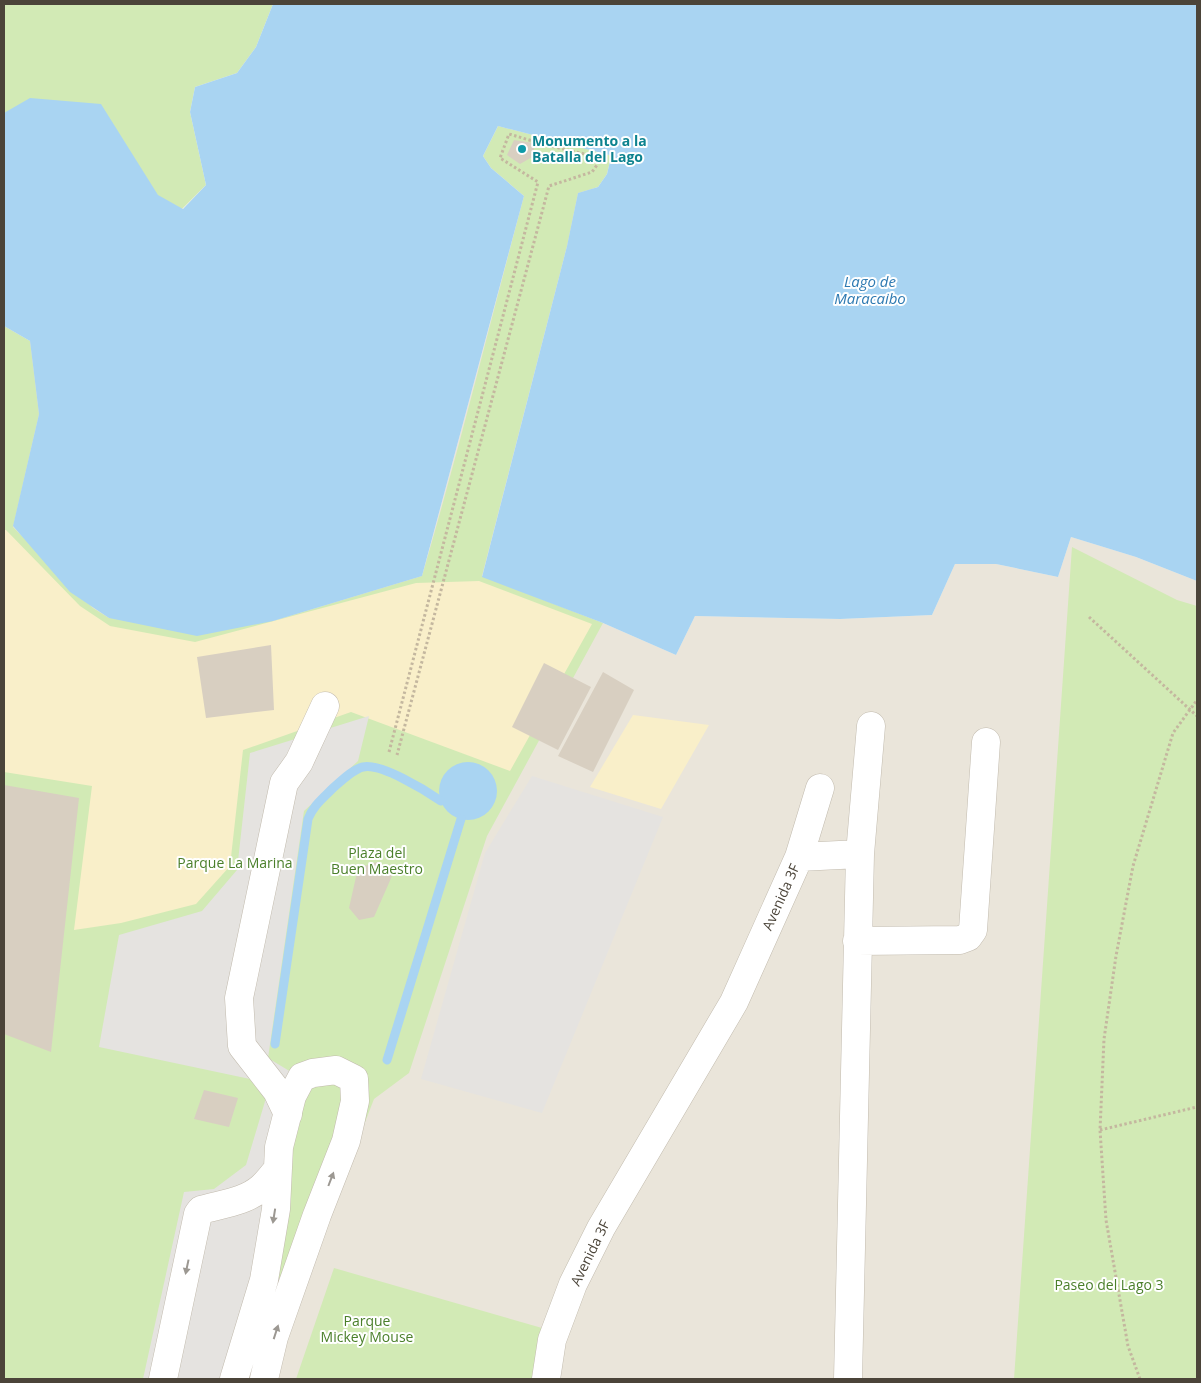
<svg xmlns="http://www.w3.org/2000/svg" width="1201" height="1383" font-family="'Open Sans',sans-serif">
  <style>
    .residential { fill: #eae5da }
    .green { fill: #d2eab5 }
    .sand { fill: #f9efc9 }
    .parking { fill: #e5e3e0 }
    .water { fill: #a9d4f2 }
    .lines { fill: none; stroke-linecap: round; stroke-linejoin: round }
    .stream { stroke: #a9d4f2; stroke-width: 9 }
    .building { fill: #d8cfc1 }
    .minor-casing { stroke: #c2bbae; stroke-width: 29 }
    .path { stroke: #c4b79f; stroke-width: 3; stroke-dasharray: 2.5 2.5; stroke-linecap: butt }
    .minor { stroke: #fff; stroke-width: 28 }
    .oneway { fill: #9c9892 }
    .culture-dot { fill: #0f9aa8; stroke: #fff; stroke-width: 2 }
    .labels { text-anchor: middle; stroke-width: 4; stroke-linejoin: round; paint-order: stroke }
    .culture-label { font-size: 14px; font-weight: bold; fill: #0d838f; stroke: #fff; text-anchor: start }
    .park-label { font-size: 14px; fill: #4a7f2a; stroke: #fff }
    .street-label { font-size: 14px; fill: #4b4439; stroke: #fff }
    .water-label { font-size: 15px; font-style: italic; fill: #2e7ab2; stroke: #fff }
  </style>
  <rect width="100%" height="100%" fill="#f6f3ec"/>
  <path class="residential" d="M498,126l111,29 -42,91 -85,331 121,46 73,32 19,-39 145,3 92,-4 23,-51h41l62,13 13,-40 65,20 61,24v798h-1193v-1053l418,250 102,-380z"/>
  <path class="green" d="M4,4h269l-17,43 -19,26 -42,14 -5,25 16,73 -24,24 -24,-13 -58,-92 -96,9z
    M498,126l111,29 2,2 -4,17 -9,13 -20,6 -11,53 -85,330 121,47 -116,213 -78,237 -35,26 -51,132 -49,148h-270v-1053l26,15 9,73 -26,113 80,81 16,10 164,3 149,-45c37,-126 68,-253 102,-380l-33,-28 -8,-12z
    M1072,547l105,53 20,6v773h-183z
    M334,1268l208,60 -10,51h-236z"/>
  <path class="sand" d="M4,530h2l74,76 30,20 85,16 221,-59 63,-2 113,43 -82,147 -159,-59 -108,38 -13,116 -34,38 -75,19 -47,7 18,-144 -88,-14z
    M633,715l76,10 -48,84 -71,-22z"/>
  <path class="parking" d="M369,716l-11,45 -54,50 -36,247 28,17 -44,206 -27,98h-82l41,-187 30,-3 32,-24 20,-67 -16,-19 -151,-32 20,-112 83,-24 35,-41 13,-117z
    M532,776l131,41 -121,296 -121,-34 64,-226z"/>
  <path class="water" d="M273,4h924v577l-61,-24 -65,-20 -13,40 -62,-13h-41l-23,51 -92,4 -145,-3 -19,39 -73,-32 -121,-46 85,-331 11,-53 20,-6 9,-13 4,-17 -2,-2 -111,-29 -15,30 8,12 33,28 -102,380 -149,45 -76,15 -88,-18 -39,-26 -57,-66 26,-112 -9,-73 -26,-15v-213l26,-15 71,6 57,91 25,14 23,-24 -16,-73 5,-25 42,-14 19,-26z
    M439 791a29 29 0 1 1 58 0a29 29 0 1 1-58 0Z"/>
  <g class="lines">
    <path class="stream" d="M275,1044l33,-225c5,-13 14,-20 24,-30 8,-7 21,-20 31,-22 18,-4 62,23 78,34
      M387,1060l74,-241"/>
  </g>
  <path class="building" d="M514,140l20,3v13l-14,8 -13,-9z
    M271,645l3,65 -68,8 -9,-61z
    M544,663l47,24 -33,63 -46,-23z
    M603,672l31,18 -41,82 -35,-16z
    M4,785l75,13 -28,254 -47,-18z
    M377,862l15,14 -18,41 -15,3 -10,-12 9,-40z
    M204,1090l34,8 -9,29 -35,-8z"/>
  <g class="lines">
    <g class="minor-casing">
      <path id="minor" d="M860,854l11,-128
        M799,857l21,-69
        M857,941l103,-1 8,-3 5,-7 13,-188
        M288,1114l-11,-23 -35,-45 -3,-48 45,-215 15,-21 26,-56
        M163,1379l35,-165 3,-4c20,-6 44,-8 60,-22 6,-5 11,-12 16,-18
        M234,1379l30,-99 12,-71 3,-62 13,-51 10,-19 11,-4 23,-3 18,9 1,22 -9,40 -29,74 -43,122 -10,42
        M546,1379l6,-39 21,-56 28,-56 133,-226 65,-145 61,-3 -12,525"/>
    </g>
    <path class="path" d="M1089,617l108,99
      M389,752l149,-570 -38,-24 9,-24 37,11 56,13 -10,14 -43,14 -152,569
      M1100,1130l97,-23
      M1140,1379l-12,-33 -22,-126 -6,-90 4,-91 12,-83 17,-90 40,-133 24,-33"/>
    <use href="#minor" class="minor"/>
  </g>
  <defs><path id="oneway-solid" d="M-6-.8H1V-3.2L6.5 0L1 3.2V.8H-6Z" transform="scale(1.25)"/></defs>
  <g class="oneway">
    <use href="#oneway-solid" transform="translate(331 1179) rotate(-69)"/>
    <use href="#oneway-solid" transform="translate(274 1216) rotate(99)"/>
    <use href="#oneway-solid" transform="translate(187 1267) rotate(102)"/>
    <use href="#oneway-solid" transform="translate(276 1332) rotate(-72)"/>
  </g>
  <circle class="culture-dot" cx="522" cy="149" r="5"/>
  <g class="labels">
    <g class="culture-label">
      <text x="532" y="146">Monumento a la<tspan x="532" dy="16">Batalla del Lago</tspan></text>
    </g>
    <g class="park-label">
      <text x="377" y="858">Plaza del<tspan x="377" dy="16">Buen Maestro</tspan></text>
      <text x="235" y="868">Parque La Marina</text>
      <text x="1109" y="1290">Paseo del Lago 3</text>
      <text x="367" y="1326">Parque<tspan x="367" dy="16">Mickey Mouse</tspan></text>
    </g>
    <g class="street-label">
      <text transform="translate(781 897) rotate(-66)" y="5">Avenida 3F</text>
      <text transform="translate(590 1253) rotate(-64)" y="5">Avenida 3F</text>
    </g>
    <g class="water-label">
      <text x="870" y="287">Lago de<tspan x="870" dy="17">Maracaibo</tspan></text>
    </g>
  </g>
  <rect width="1201" height="1383" fill="none" stroke="#4b4439" stroke-width="10"/>
</svg>
